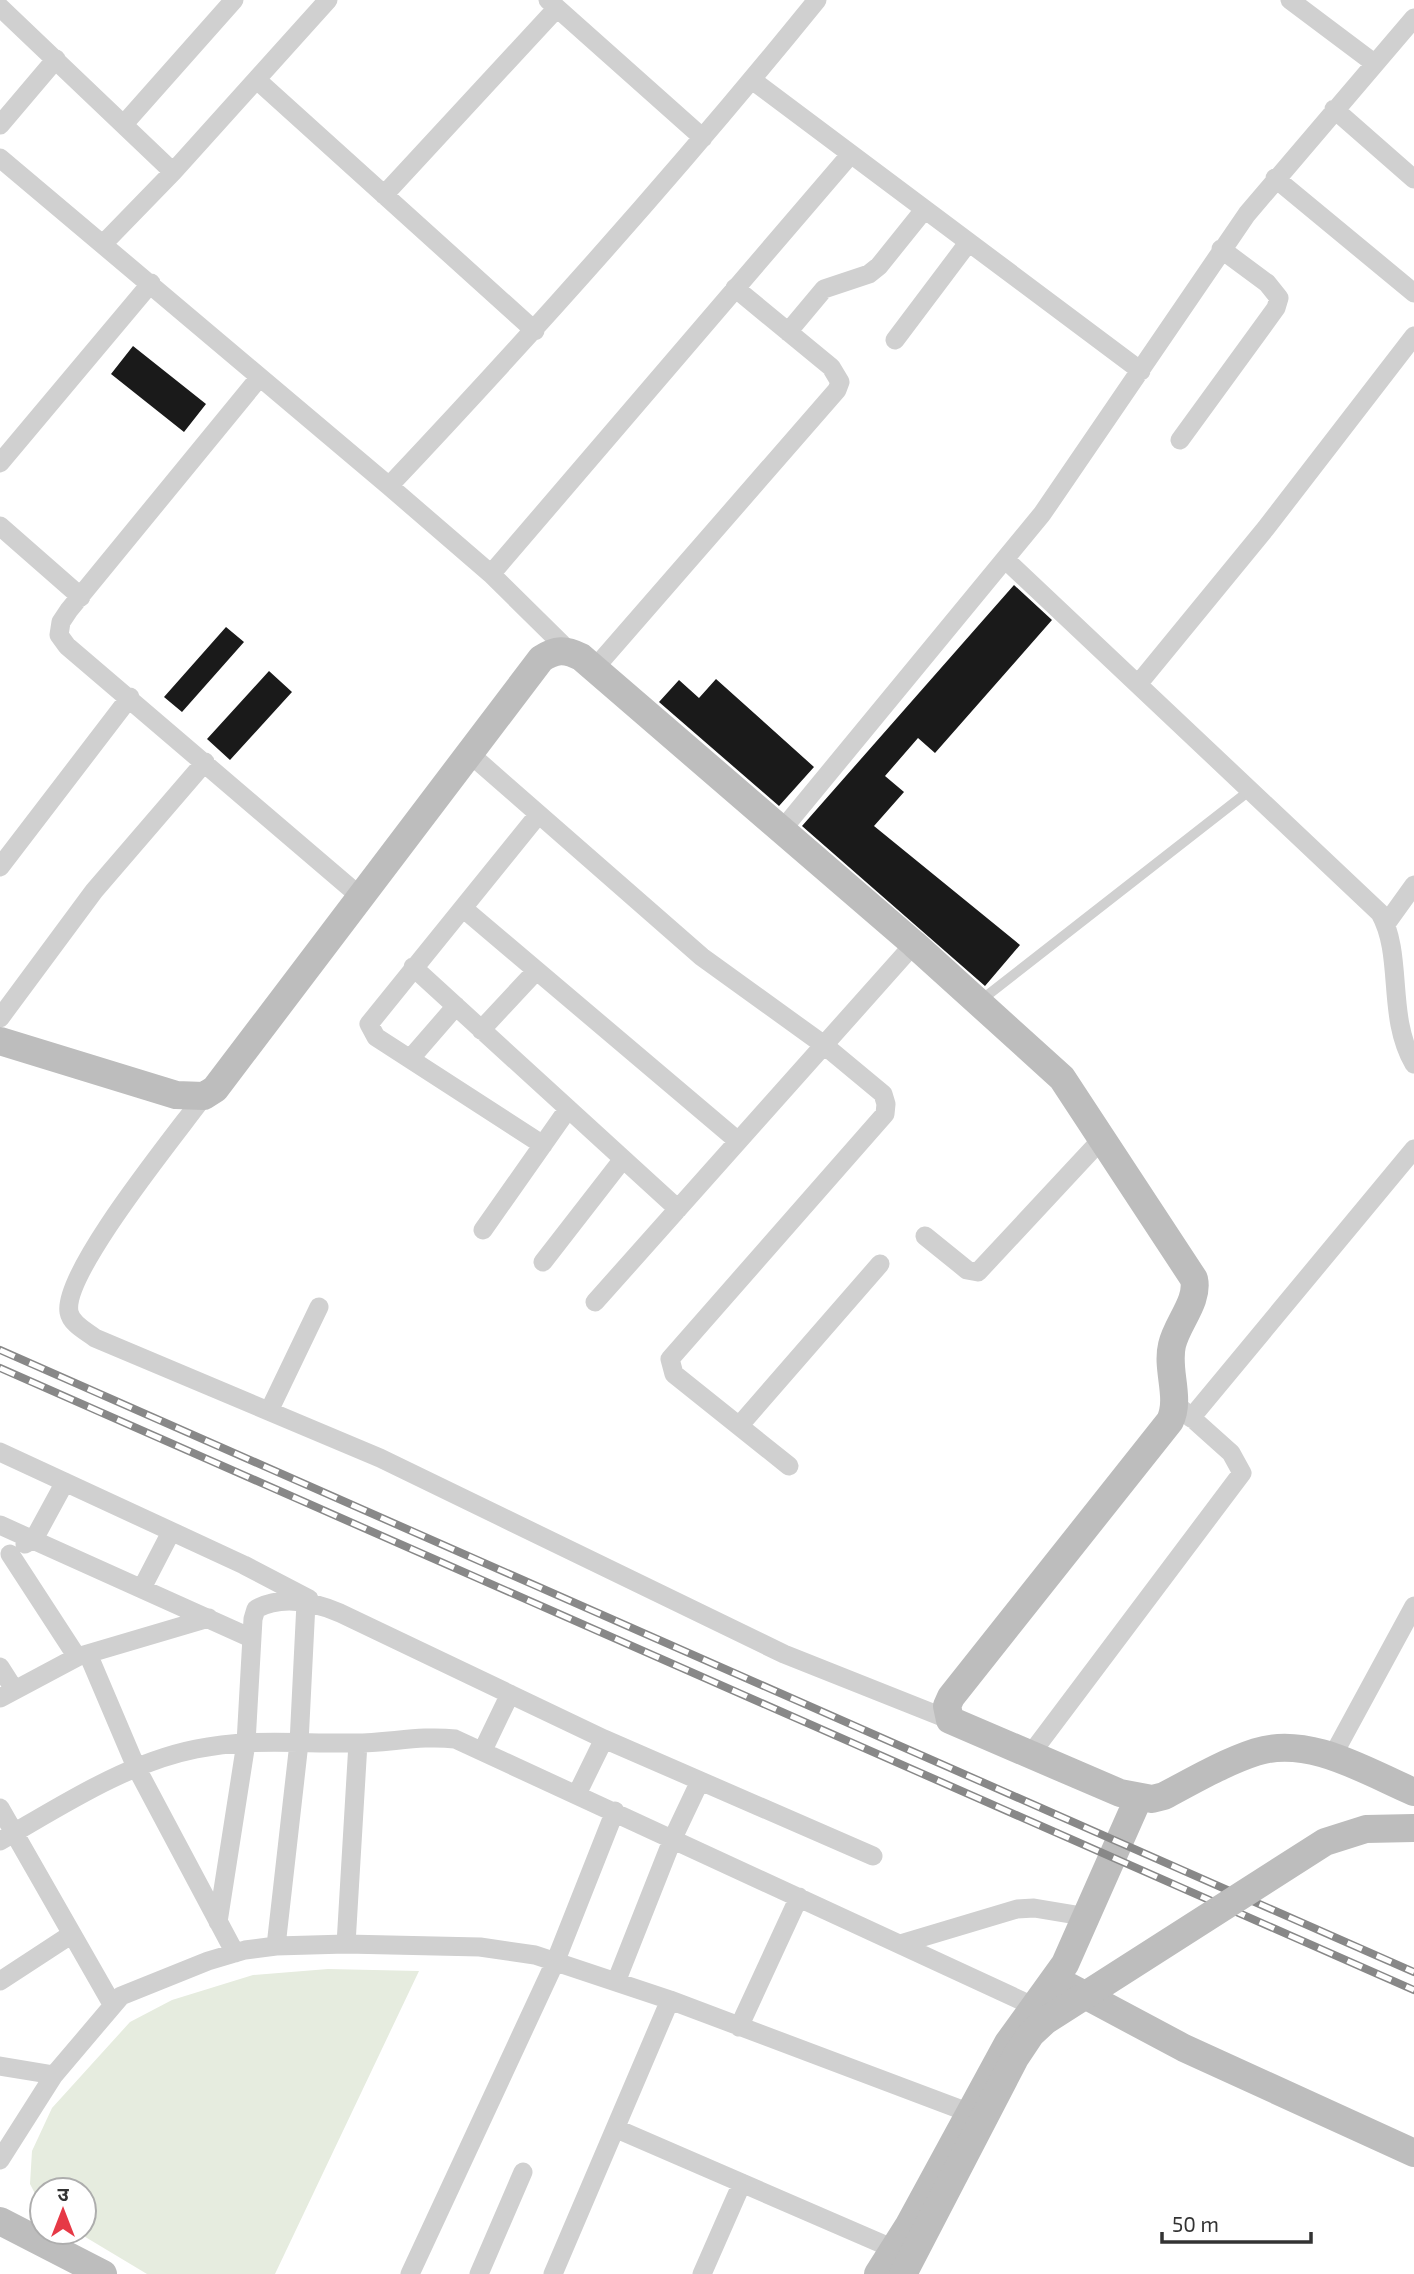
<svg xmlns="http://www.w3.org/2000/svg" width="1414" height="2274" font-family="'Exo 2','Noto Sans Devanagari',sans-serif">
  <style>
    .green { fill: #e6ecdf }
    .building { fill: #1a1a1a }
    .lines { fill: none; stroke-linecap: round; stroke-linejoin: round }
    .lane { stroke: #d0d0d0; stroke-width: 10 }
    .street { stroke: #d0d0d0; stroke-width: 19 }
    .secondary { stroke: #bdbdbd; stroke-width: 28 }
    .rail-casing { stroke: #888; stroke-width: 8 }
    .rail { stroke: #fff; stroke-width: 5; stroke-dasharray: 16; stroke-linecap: butt }
    .secondary-bridge { stroke: #bdbdbd; stroke-width: 28 }
  </style>
  <rect width="100%" height="100%" fill="#fff"/>
  <path class="green" d="M328,1969l91,2 -144,303h-128l-70,-42h7v-42h-42v17l-12,-23 2,-33 20,-43 78,-86 42,-22 81,-25z"/>
  <path class="building" d="M133,346l73,58 -22,28 -73,-58z
    M1014,585l38,35 -117,133 -17,-15 -33,38 19,16 -30,34 146,119 -35,41 -183,-160z
    M226,627l18,15 -62,70 -18,-15z
    M269,671l23,21 -62,68 -23,-21z
    M716,679l98,88 -35,39 -120,-104 20,-22 20,18z"/>
  <g class="lines">
    <path class="lane" d="M980,1001l269,-210"/>
    <path class="street" d="M548,0l155,138
      M1290,0l84,63
      M0,7l173,165
      M257,80l278,251
      M752,80l389,291
      M1334,109l80,70
      M124,124l110,-124
      M0,125l56,-66
      M0,158l389,328 102,88 77,76
      M1275,178l139,115
      M384,195l173,-187
      M104,243l69,-71 155,-172
      M788,332l36,-43 45,-15 10,-8 45,-56
      M895,340l73,-97
      M259,378l-190,232 -8,12 -2,13 8,11 295,252
      M1180,440l96,-132 3,-10 -12,-15 -46,-34
      M0,463l151,-180
      M389,486c148,-157 292,-318 428,-486
      M0,526l81,71
      M1006,560l374,353c24,43 6,103 34,151
      M491,574l359,-419
      M594,669l243,-279 3,-8 -9,-15 -96,-79
      M1139,683l127,-155 148,-192
      M470,754l232,203 122,88 59,49 3,10 -1,10 -215,245 4,15 115,92
      M538,815l-169,209 7,13 167,108
      M781,831l261,-317 205,-300 167,-196
      M0,867l130,-170
      M464,909l274,232
      M1386,924l28,-39
      M413,967l265,242
      M0,1018l94,-127 111,-129
      M481,1030l55,-59
      M410,1059l46,-53
      M204,1096c-27,37 -142,177 -135,216 2,12 17,19 26,26l285,120 404,196 166,66
      M483,1230l85,-121
      M925,1236l42,34 11,2 123,-132
      M543,1262l80,-103
      M595,1302l319,-358
      M269,1411l50,-104
      M1191,1418l223,-269
      M739,1426l141,-162
      M0,1452l244,113 65,34
      M0,1525l251,113
      M25,1544l9,-5 31,-57
      M10,1554l67,103
      M142,1588l29,-56
      M88,1654l48,113 99,186
      M0,1667l14,22
      M0,1698l77,-41 132,-39
      M483,1750l27,-56
      M1030,1755l212,-282 -11,-20 -57,-51
      M1332,1757l82,-151
      M577,1794l27,-55
      M0,1808l112,196
      M0,1841c61,-35 126,-78 196,-92 51,-11 107,-5 159,-6 34,0 66,-8 100,-4l578,267
      M218,1922l28,-179 7,-124 3,-10c26,-14 58,-7 84,4l264,126 269,117
      M346,1944l12,-201
      M900,1944l117,-35 17,-1 54,9
      M276,1946l23,-203 7,-140
      M0,1981l72,-47
      M616,1982l57,-144 27,-57
      M739,2027l60,-130
      M0,2066l54,9
      M617,2129l277,120
      M0,2160l54,-85 67,-79 87,-35 37,-11 31,-4 70,-2 134,3 55,8 135,45 300,113
      M410,2274l146,-314 59,-149
      M479,2274l44,-102
      M553,2274l117,-274
      M702,2274l40,-91"/>
    <path class="secondary" d="M0,1041l176,54 28,1 11,-7 326,-430c15,-10 24,-10 40,-2l333,287 148,134 132,201c5,22 -17,44 -22,66 -6,25 9,52 -2,76l-219,276 -4,9 3,14 170,73 32,6 12,-3c30,-16 61,-34 92,-44 53,-17 111,20 158,40
      M1066,1985l118,63 230,105
      M0,2221l103,53
      M878,2274l31,-49 99,-182 57,-79 74,-167"/>
    <g class="rail-casing">
      <path id="rail" d="M0,1350l1414,622
        M0,1368l1414,622"/>
    </g>
    <use href="#rail" class="rail"/>
    <path class="secondary-bridge" d="M903,2274l112,-216 16,-24 14,-13 280,-179 41,-13 48,-1"/>
  </g>
  <g transform="translate(63 2211)"><circle r="33" fill="#ffffff" stroke="#adadad" stroke-width="2"/>
  <path d="M0-5L12 26L0 18L-12 26Z" fill="#e63946"/>
  <text y="-10" font-size="19" font-weight="bold" text-anchor="middle" fill="#333333">उ</text>
  </g>
  <path d="M1162 2232v10h149v-10" fill="none" stroke="#333333" stroke-width="3.5"/>
  <text x="1172" y="2232" font-size="21" fill="#333333" stroke="#ffffff" stroke-width="5" paint-order="stroke">50 m</text>
</svg>
